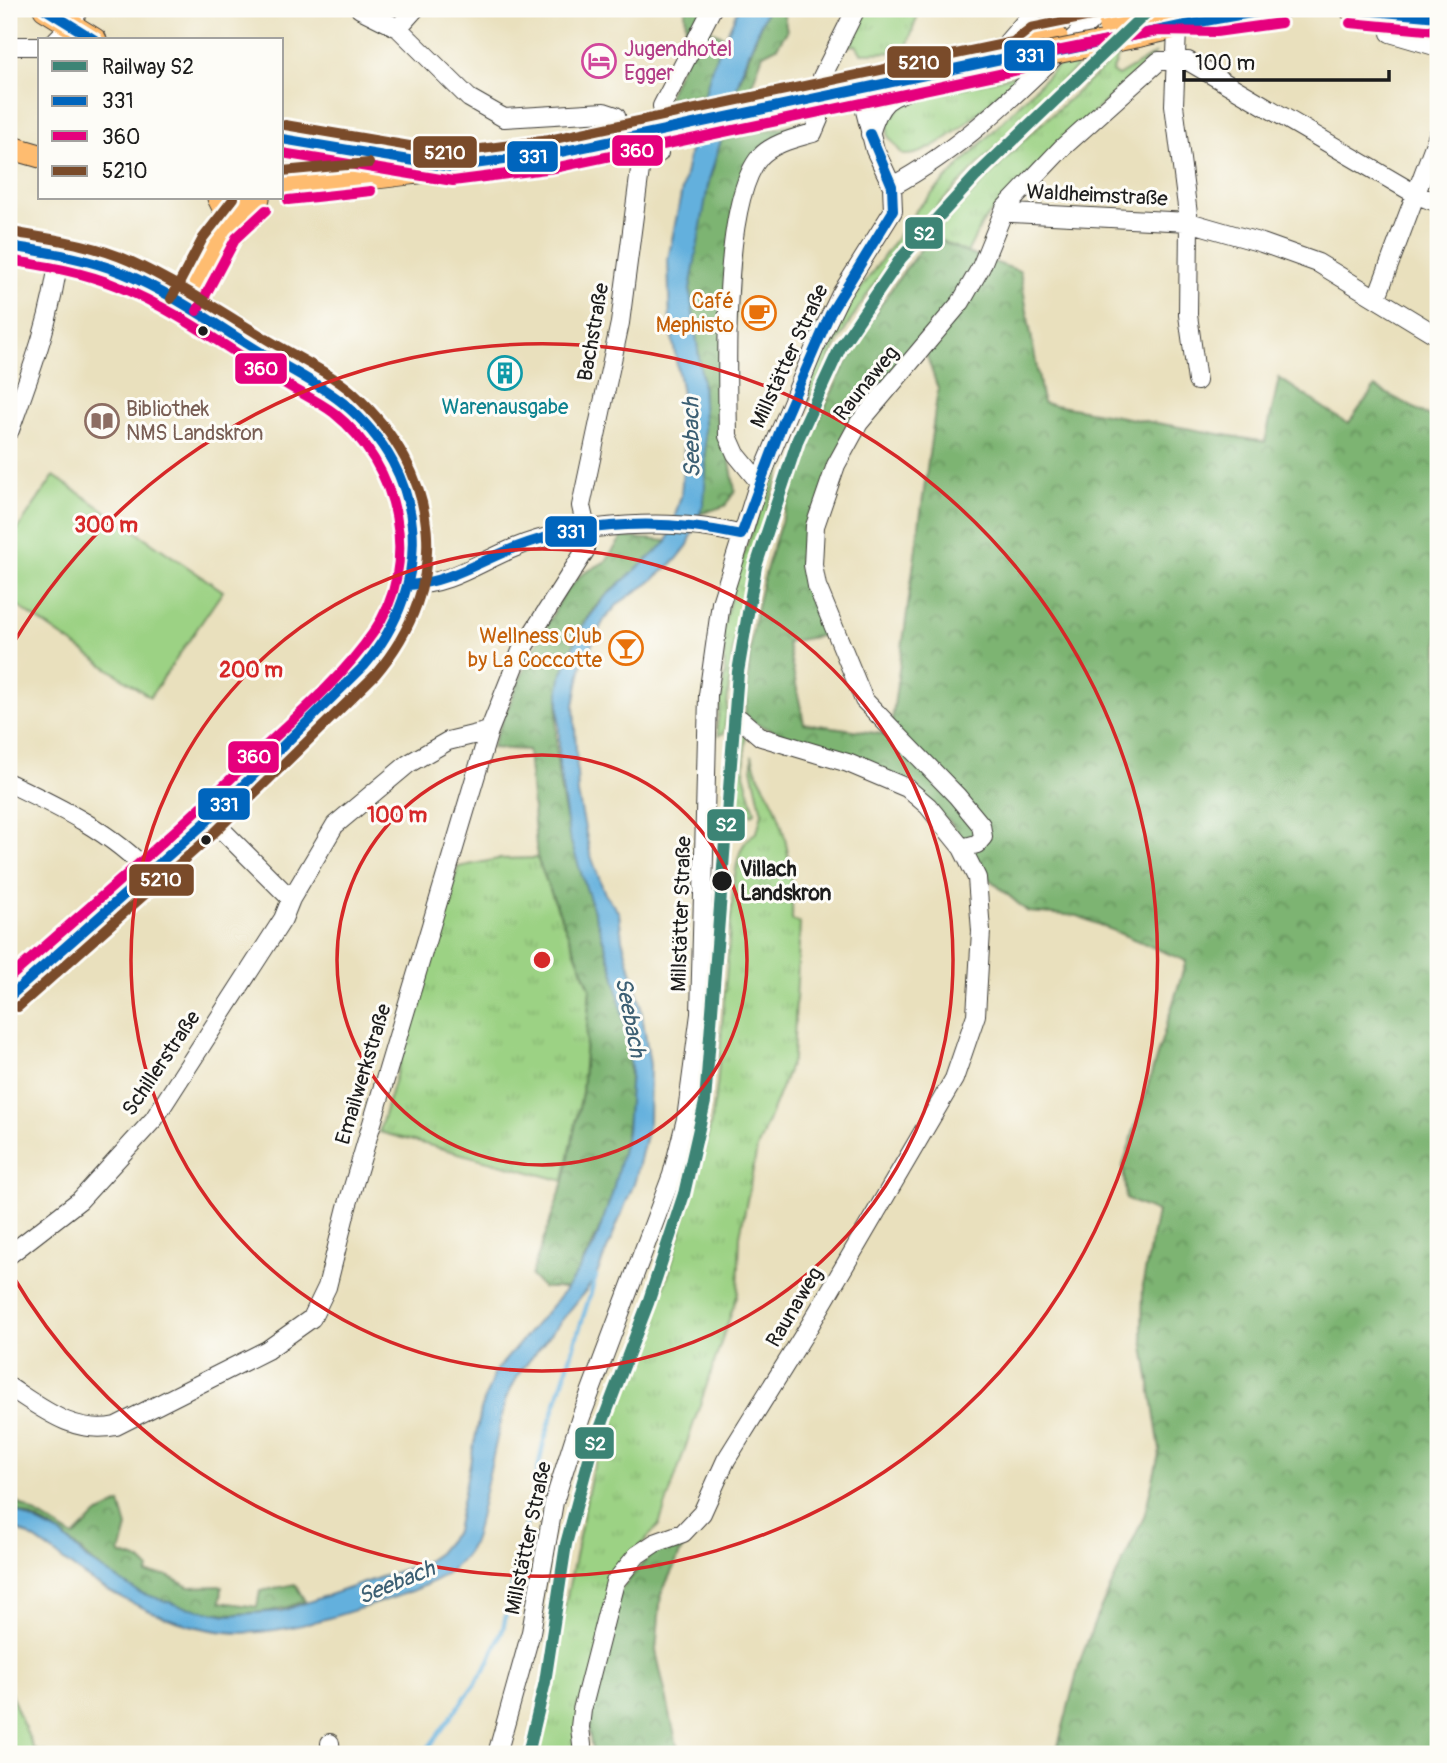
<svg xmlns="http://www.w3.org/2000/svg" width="1447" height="1763" font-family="Pangolin,sans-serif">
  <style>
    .grass { fill: url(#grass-tufts); stroke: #5c7750; stroke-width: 2 }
    .forest { fill: url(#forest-crowns); stroke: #4c6847; stroke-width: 2; fill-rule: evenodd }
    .green { fill: #9cd284; stroke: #5c7750; stroke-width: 2 }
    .water { fill: #64b0dd; stroke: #40667c; stroke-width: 2 }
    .pier { fill: #e9e0bd }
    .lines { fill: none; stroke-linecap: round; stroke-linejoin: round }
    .stream { stroke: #64b0dd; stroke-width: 4.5 }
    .minor-tunnel { stroke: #c0b99d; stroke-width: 18; stroke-dasharray: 18 9; stroke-linecap: butt }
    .minor-casing { stroke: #3b3934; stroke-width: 20 }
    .major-casing { stroke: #3b3934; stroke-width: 25 }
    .minor { stroke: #fff; stroke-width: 18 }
    .major { stroke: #febc70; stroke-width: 23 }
    .major-bridge-casing { stroke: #3b3934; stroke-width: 25; stroke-linecap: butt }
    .major-bridge { stroke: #febc70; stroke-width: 23 }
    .bus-1-casing { stroke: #fdfcf7; stroke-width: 16 }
    .bus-2-casing { stroke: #fdfcf7; stroke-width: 16 }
    .bus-3-casing { stroke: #fdfcf7; stroke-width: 16 }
    .bus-1 { stroke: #0065bd; stroke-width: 10 }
    .bus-2 { stroke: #e5007d; stroke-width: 10 }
    .bus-3 { stroke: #7a4b2a; stroke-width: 10 }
    .rail-1-casing { stroke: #fdfcf7; stroke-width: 18 }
    .rail-1 { stroke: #3c8475; stroke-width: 12 }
    .ring { fill: none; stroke: #d62828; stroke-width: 3.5 }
    .bus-dot { fill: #1c1c1c; stroke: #fdfcf7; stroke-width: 2.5 }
    .labels { text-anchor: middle; stroke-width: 6; stroke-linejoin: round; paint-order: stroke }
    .hotel-label { font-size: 21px; fill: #b23c85; stroke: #fdfcf7; text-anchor: start }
    .street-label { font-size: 21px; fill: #1c1c1c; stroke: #fdfcf7 }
    .food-label { font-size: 21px; fill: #c56008; stroke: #fdfcf7; text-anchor: end }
    .culture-label { font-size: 21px; fill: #0d838f; stroke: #fdfcf7 }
    .education-label { font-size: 21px; fill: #785e54; stroke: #fdfcf7; text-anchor: start }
    .stop-label { font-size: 21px; font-weight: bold; fill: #1c1c1c; stroke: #fdfcf7; text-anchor: start }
    .water-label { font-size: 23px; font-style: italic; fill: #3c5f73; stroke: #fdfcf7 }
    .centre { fill: #d62828; stroke: #fdfcf7; stroke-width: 3.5 }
    .ring-label { font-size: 21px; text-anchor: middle; font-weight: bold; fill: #d62828; stroke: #fdfcf7; stroke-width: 6; stroke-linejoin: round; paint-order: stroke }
    .line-badge { stroke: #fdfcf7; stroke-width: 2.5 }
    .badge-label { font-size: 19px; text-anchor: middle; font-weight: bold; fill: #fff }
  </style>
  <defs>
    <pattern id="grass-tufts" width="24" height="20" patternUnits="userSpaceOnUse" patternTransform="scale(1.75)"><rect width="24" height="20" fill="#9cd284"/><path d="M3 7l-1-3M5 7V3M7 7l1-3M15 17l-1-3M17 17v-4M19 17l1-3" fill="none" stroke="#86b471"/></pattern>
    <pattern id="forest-crowns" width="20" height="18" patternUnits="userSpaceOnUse" patternTransform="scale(1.75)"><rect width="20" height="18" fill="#7db472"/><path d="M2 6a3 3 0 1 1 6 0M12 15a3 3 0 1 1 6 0" fill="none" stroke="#66925d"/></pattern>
  </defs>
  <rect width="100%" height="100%" fill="#fdfcf7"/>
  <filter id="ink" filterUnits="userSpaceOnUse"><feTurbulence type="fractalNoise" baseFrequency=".0143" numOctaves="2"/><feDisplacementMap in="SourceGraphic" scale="14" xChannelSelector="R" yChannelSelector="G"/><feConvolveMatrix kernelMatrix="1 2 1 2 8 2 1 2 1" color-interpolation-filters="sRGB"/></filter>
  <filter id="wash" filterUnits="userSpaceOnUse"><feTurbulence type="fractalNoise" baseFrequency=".00686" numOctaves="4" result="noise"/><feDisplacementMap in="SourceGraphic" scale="28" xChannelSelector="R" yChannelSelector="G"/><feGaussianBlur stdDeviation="1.57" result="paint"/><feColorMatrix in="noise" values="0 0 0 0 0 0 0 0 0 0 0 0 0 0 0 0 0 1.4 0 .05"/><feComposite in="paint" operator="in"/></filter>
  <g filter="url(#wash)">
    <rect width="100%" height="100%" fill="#e9e0bd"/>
    <path class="grass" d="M862,9h58l-15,43 -44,1 -5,-8 -10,1z
      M1044,9h42c-13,12 -32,24 -49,16l-1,-4z
      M1156,53l-154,148 -20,22 -15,30 -36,-17 98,-101 77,-69 4,-10 9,-1 -7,17 6,4z
      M1076,63v5c-52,53 -108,103 -157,159 -100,113 -157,269 -185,416 -5,30 -6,60 -10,90l-5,2 -2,-9 8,-53 -2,-44 14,-56 47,-130 51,-118 83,-117 139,-142z
      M1022,73c-27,23 -84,85 -119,82l-15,-19v-19l17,-12 26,-9z
      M742,725l4,2 -2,47 11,38 -3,3 -16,-14z
      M752,755c3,19 15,33 23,51 15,37 18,75 17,114l8,3 -7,135 -36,91 -17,87 -2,57 -79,232 -42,46 -38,183h-44l57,-282 76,-196 42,-149 7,-41 17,-206c4,-20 4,-37 23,-48l5,-19 -10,-45z
      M537,858l53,130 -8,105 -18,88 -185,-49 79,-265 40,-8z"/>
    <path class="forest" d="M685,9h23l-8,17 25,11 -20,58 -38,3 20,-45z
      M767,9h19l-2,6 3,16 -10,16 -14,7 -13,36 -15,3z
      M805,122l-2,7 -56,37 -22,265 10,60 -10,15 -25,8 6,-43 -4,-91 -12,-90 12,-83 19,-67z
      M931,236l36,17 53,18 23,132 222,39 14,-64 69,46 27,-37 63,34v1333h-382l24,-93 17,-45 47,-99 16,-67 -18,-117 1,-51 14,-70 -31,-13 -3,-33 63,-205 -108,-45 -50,-4 -48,-41 -30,-50 -111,-65 -81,-31 -13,-10c2,-26 4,-53 7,-80 6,-44 20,-86 34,-128 35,-104 75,-185 145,-271zM922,342l16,47 -48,346 -86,-12 -17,-81 45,-8 -26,-83 52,-135z
      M622,537l46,4c-27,31 -70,50 -88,90 -57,117 1,230 34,343 32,105 15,223 -47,314h-24l-12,-12 33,-95 18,-88 8,-105 -53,-130 -9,-108 -37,-2 37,-88 37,-68 16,-17 25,-14z
      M9,1497l65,40 23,-23 23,-11 7,24 -7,27 21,7 8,8 -2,5 19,1 23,12 33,-1 -1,16 36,5 3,-16 35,-7 10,17c-59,24 -136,13 -190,-22 -20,-12 -35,-31 -54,-44 -15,-12 -34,-20 -52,-27z
      M687,1539l-26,55 -5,57 23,103h-86l-6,-33 33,-131 31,-36z"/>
    <path class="green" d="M54,476l169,115 -73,106 -141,-97v-58z
      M9,1690l25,60 16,4h-41z"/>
    <path class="water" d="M738,9h29l-23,55 -35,116 -19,110 12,90 4,91 -2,31 -16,43 -11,14 -28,24 -30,20 -15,17 -22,44 -8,41 4,89 12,59 15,41 14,19 3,26 18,63 10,63 -1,57 -14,59 -40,98 -75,93 -14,26 -31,138c-12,39 -56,53 -92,65 -40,13 -81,27 -124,31 -58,6 -122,-23 -170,-53 -28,-18 -49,-41 -80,-53v-18l53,27 26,25 50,32 43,14 46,9 55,-4 143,-49 13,-9 18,-22 25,-121 13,-37 73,-85 27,-42 18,-52 15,-62 4,-63 -4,-32 -13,-64 -45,-137 -10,-70v-77l3,-16 19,-45 24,-31 62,-55 14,-46 3,-40 -2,-62 -12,-69 -2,-66 22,-109 22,-83z"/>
    <path class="pier" d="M738,92l-13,47 -38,8 13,-48z"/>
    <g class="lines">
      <path class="stream" d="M424,1754l61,-84 18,-41 41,-188 52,-165"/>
    </g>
  </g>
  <g filter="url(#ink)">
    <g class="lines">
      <path class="minor-tunnel" d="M616,116l23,41
        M659,153l3,-47"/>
      <g class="minor-casing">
        <path id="minor" d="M360,9l38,19 71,70 35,20 100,-6 12,4
          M1391,9l-1,24 48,14
          M398,28l17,-19
          M1177,29l-3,76 15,117 -1,93 9,66
          M56,40l15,-15 8,-16
          M9,46h31
          M992,60l44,-51
          M822,77l34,-68
          M662,106l50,-97
          M870,134c10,-32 17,-38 49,-46
          M892,186c82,-44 145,-114 212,-177
          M1005,208l7,5 177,9 73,21 56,20 120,73
          M1377,297l61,-162
          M10,430c21,-58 42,-113 49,-175
          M759,482l-23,-28 -8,-18c-1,-61 -7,-234 32,-279 13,-14 36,-19 53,-24l6,-14
          M409,585c41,0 68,-22 105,-37 59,-25 165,-31 227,-13
          M9,783c48,23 103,49 140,90
          M210,818l81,81
          M962,848l15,-4 6,-7 -2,-12 -24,-29 -93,-96 -47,-114 -4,-21 2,-39 21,-61 23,-42 102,-121 20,-35 24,-59 57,-60 97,-87h29l229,134 21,8
          M9,1255l71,-55 74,-81 129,-200 8,-20 44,-74 73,-61 40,-23 41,-10
          M9,1387c34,22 65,48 107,39l151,-76 45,-32 15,-31 20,-80 142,-476 32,-80 64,-100 1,-23 -5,-22 39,-183 21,-161 18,-9
          M330,1743l1,11
          M497,1754l34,-122 23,-130 27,-85 91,-242 14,-56 14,-105 8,-319 13,-92 38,-121 56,-135 26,-53 52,-83 -1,-25 -17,-36 -15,-59
          M583,1754l-3,-27 2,-17 33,-128 22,-27 18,-12 28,-10 19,-20 24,-53 84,-135 144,-246 22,-64 5,-84 -4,-53 -15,-30 -34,-42 -21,-18 -59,-25 -87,-26 -21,-18"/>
      </g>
      <g class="major-casing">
        <path id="major" d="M45,9l50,31
          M1351,9l87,8
          M1136,36l79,-18 64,-9
          M1020,55l15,-14 21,-4
          M839,95l181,-40 16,1
          M662,130l123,-25
          M282,139l34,8 104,16
          M9,147l31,9
          M282,183c48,1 95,-6 143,-12 67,-9 134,-19 200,-34
          M219,198l7,14 -2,20
          M9,246l59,10 55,17 61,32 158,97c61,53 92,130 59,209 -17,41 -53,71 -83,102 -98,101 -205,191 -309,284
          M184,305c16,-32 42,-92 74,-107"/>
      </g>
      <use href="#minor" class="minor"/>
      <use href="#major" class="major"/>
      <g class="major-bridge-casing">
        <path id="major-bridge" d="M1110,26l45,-9
          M1036,56l100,-20
          M785,105l54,-10
          M625,137l37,-7"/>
      </g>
      <use href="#major-bridge" class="major-bridge"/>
      <g class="bus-1-casing">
        <path id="bus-1" d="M45,9l50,31
          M1351,9l87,8
          M282,139l169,28 100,-13 469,-99 16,1c81,-16 161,-36 243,-47
          M9,246c38,6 77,12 114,27 47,19 90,50 134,77 28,17 60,32 86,53 86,70 92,180 21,263l-159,157 -196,174
          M741,535l42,-113 47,-108 63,-103 -1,-25 -22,-52
          M409,585c40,-3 69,-23 105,-37 71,-28 153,-29 227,-13"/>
      </g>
      <g class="bus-2-casing">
        <path id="bus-2" d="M1350,23l87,8
          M282,153l171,28 101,-13 469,-99 19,-15 115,-23 59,1 65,-9
          M288,200l83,-9
          M9,260c36,6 74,12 108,26 58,23 111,63 164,95 17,11 37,20 53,32 65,52 88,150 39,220 -34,49 -85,91 -128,132 -76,74 -157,143 -236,213
          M197,311l39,-73 30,-28"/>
      </g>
      <g class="bus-3-casing">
        <path id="bus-3" d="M285,125l166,28 98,-13 464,-98 18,-14 94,-19
          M282,171l87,-8
          M11,232c40,7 82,12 119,29 46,21 90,50 133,76 29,18 65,34 90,56 89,81 100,191 22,282l-161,158 -196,174
          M171,299l32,-61 31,-40"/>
      </g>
      <use href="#bus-1" class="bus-1"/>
      <use href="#bus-2" class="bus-2"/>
      <use href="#bus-3" class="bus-3"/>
      <g class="rail-1-casing">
        <path id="rail-1" d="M528,1754l17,-72 21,-138 24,-89 58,-152 36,-109 21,-92 33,-430 18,-106 42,-127 42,-91 61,-90 74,-81 175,-168"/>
      </g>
      <use href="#rail-1" class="rail-1"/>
    </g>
  </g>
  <g class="ring">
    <circle cx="542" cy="960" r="205"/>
    <circle cx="542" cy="960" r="411"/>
    <path d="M11 647A616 616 0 1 1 11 1273"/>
  </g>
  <defs>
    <g id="hotel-ring" transform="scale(1.75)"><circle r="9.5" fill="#fdfcf7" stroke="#d1479c" stroke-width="1.5"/><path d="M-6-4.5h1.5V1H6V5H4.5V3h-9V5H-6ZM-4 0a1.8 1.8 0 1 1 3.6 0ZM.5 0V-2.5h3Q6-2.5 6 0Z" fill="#d1479c"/></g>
    <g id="cafe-ring" transform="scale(1.75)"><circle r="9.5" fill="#fdfcf7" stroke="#e8710a" stroke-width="1.5"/><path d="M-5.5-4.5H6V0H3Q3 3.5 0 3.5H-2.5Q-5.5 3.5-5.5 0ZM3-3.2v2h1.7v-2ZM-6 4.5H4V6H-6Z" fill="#e8710a"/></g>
    <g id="building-ring" transform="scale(1.75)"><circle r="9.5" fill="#fdfcf7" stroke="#0f9aa8" stroke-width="1.5"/><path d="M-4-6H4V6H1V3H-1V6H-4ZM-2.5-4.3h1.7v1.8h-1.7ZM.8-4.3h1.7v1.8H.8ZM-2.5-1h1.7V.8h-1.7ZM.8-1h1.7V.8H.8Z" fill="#0f9aa8"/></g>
    <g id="library-ring" transform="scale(1.75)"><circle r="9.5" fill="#fdfcf7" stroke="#8d6e63" stroke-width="1.5"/><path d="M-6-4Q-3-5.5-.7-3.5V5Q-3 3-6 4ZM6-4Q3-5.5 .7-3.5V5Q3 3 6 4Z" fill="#8d6e63"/></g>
    <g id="bar-ring" transform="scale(1.75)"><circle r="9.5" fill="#fdfcf7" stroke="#e8710a" stroke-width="1.5"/><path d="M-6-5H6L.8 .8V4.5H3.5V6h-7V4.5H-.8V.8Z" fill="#e8710a"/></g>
  </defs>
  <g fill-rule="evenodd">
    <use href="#hotel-ring" x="599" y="61"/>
    <use href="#cafe-ring" x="759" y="313"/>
    <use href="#building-ring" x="505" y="373"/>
    <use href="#library-ring" x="102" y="421"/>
    <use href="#bar-ring" x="626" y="648"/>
  </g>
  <g class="bus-dot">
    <circle cx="203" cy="331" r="6"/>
    <circle cx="206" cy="840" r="6"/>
    <circle cx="722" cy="881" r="11"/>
  </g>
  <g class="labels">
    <g class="hotel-label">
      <text x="624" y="56">Jugendhotel<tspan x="624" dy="24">Egger</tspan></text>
    </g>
    <g class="street-label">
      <text transform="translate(1097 195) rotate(3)" y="7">Waldheimstraße</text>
      <text transform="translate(593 332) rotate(-80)" y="7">Bachstraße</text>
      <text transform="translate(789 356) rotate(-65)" y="7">Millstätter Straße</text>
      <text transform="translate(866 383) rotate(-51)" y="7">Raunaweg</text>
      <text transform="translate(681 914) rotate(-88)" y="7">Millstätter Straße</text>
      <text transform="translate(161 1063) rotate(-56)" y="7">Schillerstraße</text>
      <text transform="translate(363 1074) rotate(-73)" y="7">Emailwerkstraße</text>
      <text transform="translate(794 1307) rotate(-59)" y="7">Raunaweg</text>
      <text transform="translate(528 1538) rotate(-78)" y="7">Millstätter Straße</text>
    </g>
    <g class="food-label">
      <text x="734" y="308">Café<tspan x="734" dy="24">Mephisto</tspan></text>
      <text x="602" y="643">Wellness Club<tspan x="602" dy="24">by La Coccotte</tspan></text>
    </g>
    <g class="culture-label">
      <text x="505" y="414">Warenausgabe</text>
    </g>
    <g class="education-label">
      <text x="126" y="416">Bibliothek<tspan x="126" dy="24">NMS Landskron</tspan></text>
    </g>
    <g class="stop-label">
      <text x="740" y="876">Villach<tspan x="740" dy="24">Landskron</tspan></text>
    </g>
    <g class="water-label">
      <text transform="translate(691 438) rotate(-91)" y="8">Seebach</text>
      <text transform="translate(631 1017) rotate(79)" y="8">Seebach</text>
      <text transform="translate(396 1582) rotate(-22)" y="8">Seebach</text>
    </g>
  </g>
  <circle cx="542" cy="960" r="10" class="centre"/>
  <g class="ring-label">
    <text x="106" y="532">300 m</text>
    <text x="251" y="677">200 m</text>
    <text x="397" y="822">100 m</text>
  </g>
  <g class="line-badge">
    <rect x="1003" y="39" width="53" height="33" rx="7" fill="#0065bd"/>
    <rect x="886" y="45" width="66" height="34" rx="7" fill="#7a4b2a"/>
    <rect x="611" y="134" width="53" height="33" rx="7" fill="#e5007d"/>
    <rect x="412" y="135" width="66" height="34" rx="7" fill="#7a4b2a"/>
    <rect x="506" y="140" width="53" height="33" rx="7" fill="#0065bd"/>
    <rect x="904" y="216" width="40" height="34" rx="7" fill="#3c8475"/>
    <rect x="234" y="352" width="54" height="33" rx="7" fill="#e5007d"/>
    <rect x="544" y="515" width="54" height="33" rx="7" fill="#0065bd"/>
    <rect x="227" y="740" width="53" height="34" rx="7" fill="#e5007d"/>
    <rect x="197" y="787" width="54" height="34" rx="7" fill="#0065bd"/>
    <rect x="706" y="808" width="40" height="34" rx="7" fill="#3c8475"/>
    <rect x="128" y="863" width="67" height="34" rx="7" fill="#7a4b2a"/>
    <rect x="574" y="1426" width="41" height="34" rx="7" fill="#3c8475"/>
  </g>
  <g class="badge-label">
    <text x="1030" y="62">331</text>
    <text x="919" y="69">5210</text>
    <text x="637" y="157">360</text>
    <text x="445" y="159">5210</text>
    <text x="533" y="163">331</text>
    <text x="924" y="240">S2</text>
    <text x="261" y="375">360</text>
    <text x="571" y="538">331</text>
    <text x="254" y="763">360</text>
    <text x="224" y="811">331</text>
    <text x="726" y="831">S2</text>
    <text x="161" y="886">5210</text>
    <text x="595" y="1450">S2</text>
  </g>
  <rect width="1447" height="1763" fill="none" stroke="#fdfcf7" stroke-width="35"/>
  <rect x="38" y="38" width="245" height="161" fill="#fdfcf7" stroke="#a3a29f" stroke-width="2"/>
  <rect x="52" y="61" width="35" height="10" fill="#3c8475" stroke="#a3a29f" stroke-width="2"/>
  <text x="102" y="74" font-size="21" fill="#1c1c1c">Railway S2</text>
  <rect x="52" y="96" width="35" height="10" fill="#0065bd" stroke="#a3a29f" stroke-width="2"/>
  <text x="102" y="108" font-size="21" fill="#1c1c1c">331</text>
  <rect x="52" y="131" width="35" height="10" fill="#e5007d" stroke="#a3a29f" stroke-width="2"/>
  <text x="102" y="144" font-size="21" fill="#1c1c1c">360</text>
  <rect x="52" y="166" width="35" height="10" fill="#7a4b2a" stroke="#a3a29f" stroke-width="2"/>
  <text x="102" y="178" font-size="21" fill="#1c1c1c">5210</text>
  <path d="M1184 70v10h205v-10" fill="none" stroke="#1c1c1c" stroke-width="3.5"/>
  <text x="1195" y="70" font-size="21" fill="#1c1c1c" stroke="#fdfcf7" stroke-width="5" paint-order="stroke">100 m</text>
</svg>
